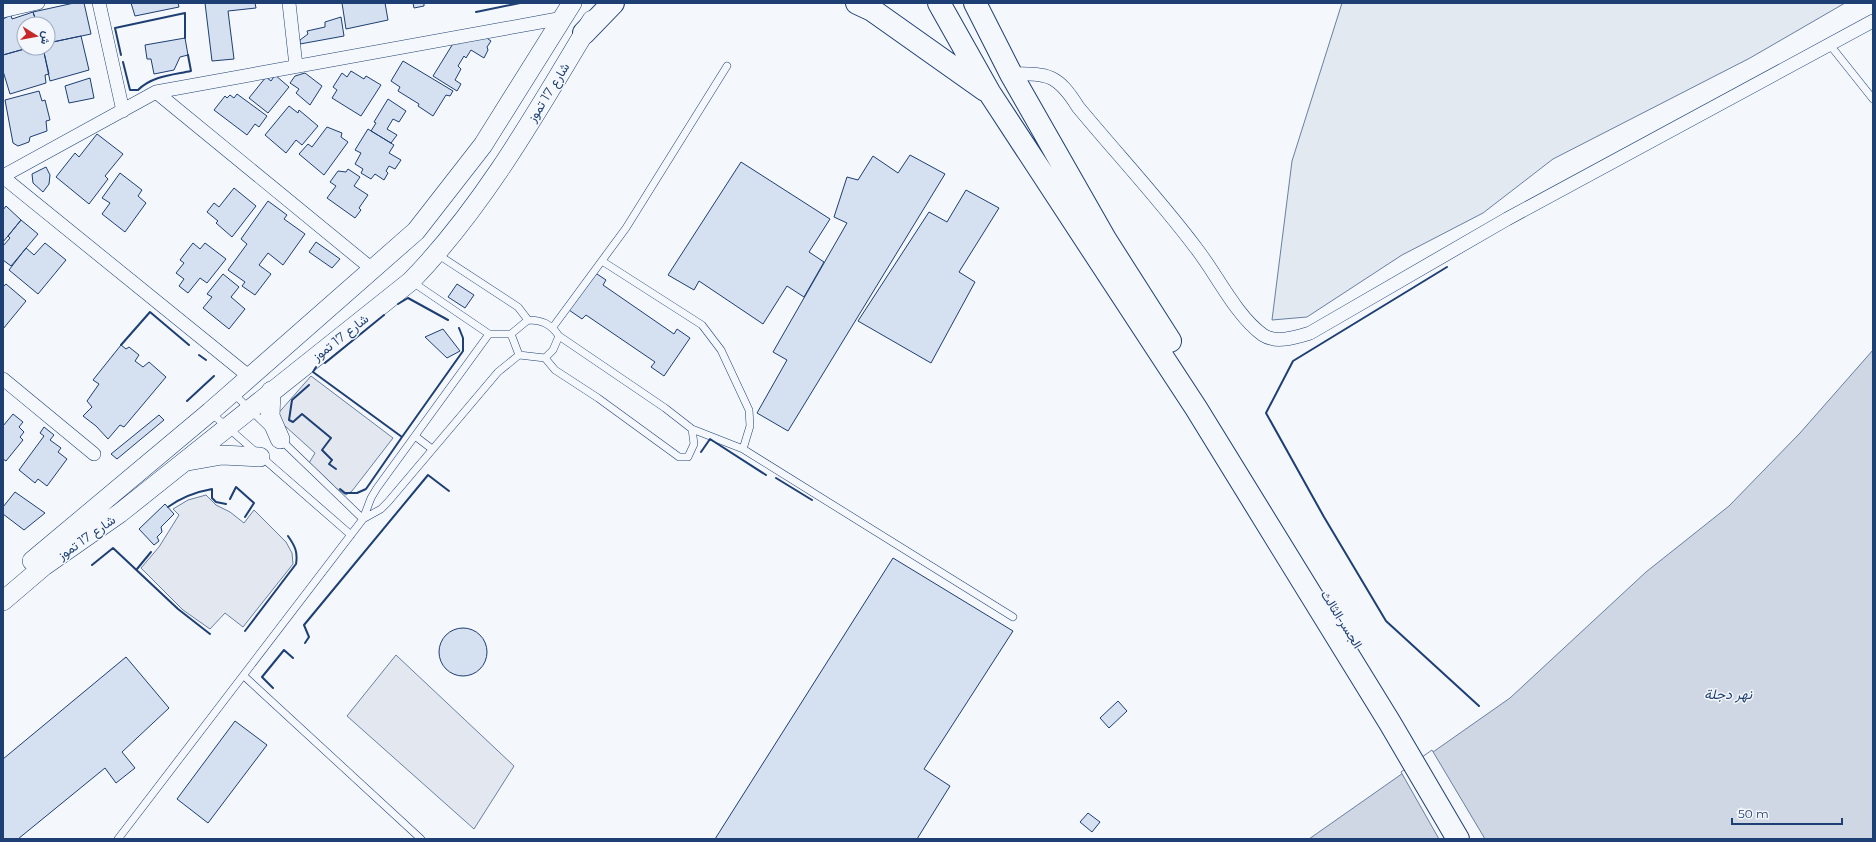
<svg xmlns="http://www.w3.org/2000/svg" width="1876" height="842" font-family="Montserrat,Vazirmatn,sans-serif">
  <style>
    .green { fill: #e3e9f0; stroke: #687fa3 }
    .parking { fill: #e3e8f0; stroke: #687fa3 }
    .water { fill: #cfd7e4; stroke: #687fa3 }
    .pier { fill: #f4f7fb; stroke: #687fa3 }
    .building { fill: #d5e0f0; stroke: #1d3f73 }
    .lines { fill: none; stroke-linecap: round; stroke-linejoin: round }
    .service-casing { stroke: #1d3f73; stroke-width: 8 }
    .minor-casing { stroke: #1d3f73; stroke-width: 14 }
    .secondary-casing { stroke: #1d3f73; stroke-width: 20 }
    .trunk-casing { stroke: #1d3f73; stroke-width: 24 }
    .service { stroke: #f4f7fb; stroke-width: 7 }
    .minor { stroke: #f4f7fb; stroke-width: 13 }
    .secondary { stroke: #f4f7fb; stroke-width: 19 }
    .trunk { stroke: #f4f7fb; stroke-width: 22 }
    .wall { stroke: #1d3f73; stroke-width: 2 }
    .labels { text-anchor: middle; stroke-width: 3; stroke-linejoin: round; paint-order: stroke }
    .street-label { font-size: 13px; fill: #1d3f73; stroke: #f4f7fb }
    .water-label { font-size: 14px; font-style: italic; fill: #1d3f73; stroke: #f4f7fb }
  </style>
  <rect width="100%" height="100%" fill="#f4f7fb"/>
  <path class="green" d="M1342,3h503l-95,55 -197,101 -70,54 -81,42 -95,62 -35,3 20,-159z"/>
  <path class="parking" d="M311,376l82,62 -41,53 -6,4 -9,-6 -28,-26 6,-10 -40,-36z
    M206,495l10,10 14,7 14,11 10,-13 32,32 6,11 1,11 -50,63 -18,-14 -15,16 -27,-19 -42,-42 18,-21 20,-32 -6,-6 15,-9z
    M396,655l118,111 -40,63 -127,-113z"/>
  <path class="water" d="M1873,350v489h-564l201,-141 136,-126 83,-66 71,-73z"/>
  <path class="pier" d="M1432,750l53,89h-46l-38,-67z"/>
  <path class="building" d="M74,3h10l7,31 -43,9v-19h-11l-4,-12z
    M131,3h47l1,4 -44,9z
    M205,3h50l1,5 -28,3 6,48 -22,2z
    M342,3h43l3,17 -42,9z
    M413,3h11v3l-10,2z
    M33,12l4,12h-13v24h4l-25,7v-36l8,-4 1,4z
    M341,17l3,19 -44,8v-4l8,-6 -1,-3 18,-4v-5z
    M481,34l10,7 -4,6 1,3 -4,8 -13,-8 -5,8 -2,-2 -6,10 3,3 -6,11 6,4 -4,7 -24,-15 21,-34 5,2 4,-7z
    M81,36l8,34 -39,11 -7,-33h5v-5z
    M185,38l3,17 -8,2 -6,13 -20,4 -3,-15h-4l-2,-14z
    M28,48h15l6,26 -4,1 1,8 -36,11 -7,-23v-16z
    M403,61l50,30 -3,5 -4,-1 -13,21 -15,-10 1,-2 -21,-13 2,-4 -9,-6z
    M351,71l13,8 2,-3 15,9 -20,31 -29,-18 5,-8 -4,-3 9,-14 5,4z
    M305,73l17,13 -12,19 -14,-12 3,-4 -9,-6 5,-7z
    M275,75l14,12 -21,26 -19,-15 17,-21 5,4z
    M90,78l4,20 -25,5 -4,-17z
    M39,91l3,10 3,-1 5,20 -4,1 1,10 -17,6 -1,5 -11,4 -5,-3 -8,-43z
    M237,94l30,22 -8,11 -4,-3 -8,11 -33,-25 11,-14 2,2 3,-3 4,3z
    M388,99l18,12 -7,11 -6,-3 -6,10 10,6 -6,8 -20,-12 5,-8 -2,-1z
    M289,106l9,7 1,-3 19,16 -16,19 -6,-5 -10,13 -21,-18z
    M327,127l15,6 -1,4 7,5 -24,33 -25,-21 9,-10 4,3z
    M368,129l26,16 -5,8 12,7 -6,9 -6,-3 -3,5 2,2 -4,7 -9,-6 -4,5 -10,-6 2,-4 -8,-5 6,-11 -6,-3z
    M97,134l26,20 -18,22 3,3 -19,25 -33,-27 19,-24 4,4z
    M910,155l35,19 -157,257 -31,-18 30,-53 -14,-8 74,-129 -13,-6 13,-40 11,3 15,-24 25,17z
    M741,162l89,57 -21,33 15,10 -20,35 -17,-11 -24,38 -64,-43 -5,9 -26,-15z
    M46,167l4,8 -1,9 -6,8 -10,-9 -1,-9z
    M348,169l12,8 -6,9 14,9 -9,13 2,2 -6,8 -28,-20 9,-12 -6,-4 8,-11 8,1z
    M120,173l22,17 -4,6 8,7 -21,29 -23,-18 8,-11 -8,-5z
    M234,188l22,18 -24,31 -16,-14 2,-2 -11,-9 7,-9 5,4z
    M966,190l33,18 -40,64 16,10 -44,81 -73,-42 71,-109 18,10z
    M268,201l19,14 -3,4 21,15 -22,31 -15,-12 -9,12 12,9 -16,21 -13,-9 3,-4 -17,-12 19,-26 -6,-5z
    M6,206l15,14 -18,22v-32z
    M21,220l17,14 -27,32 -8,-6v-14l7,-8 -2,-2z
    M316,242l24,17 -8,9 -23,-16z
    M45,243l21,17 -28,34 -29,-24 17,-22 8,7z
    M193,243l7,6 5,-6 21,16 -19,24 -7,-5 -12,15 -9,-7 5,-7 -8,-6 8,-10 -4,-3z
    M594,272l12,8 -3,5 71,49 3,-5 13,9 -26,38 -13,-9 4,-5 -69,-47 -4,4 -13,-9z
    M223,274l16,13 -8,10 14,12 -16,20 -26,-21 9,-11 -5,-3z
    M6,284l20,17 -23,28v-42z
    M457,284l17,11 -9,13 -17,-11z
    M443,329l17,22 -13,7 -22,-21z
    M121,345l5,4 3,-2 10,8 -4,6 8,6 6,-5 17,15 -42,50 -4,-2 -12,14 -12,-13 -13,-10 9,-9 -5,-6 12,-17 -6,-4z
    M13,414l10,8 -4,5 5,5 -4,5 3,3 -17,21 -3,-2v-33z
    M159,415l5,5 -47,39 -6,-5z
    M44,427l10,8 -4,5 11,8 -3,4 9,7 -20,27 -9,-7 -3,4 -16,-13 25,-34 -4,-3z
    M15,492l30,21 -21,17 -21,-16v-7z
    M165,504l9,10 -13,13 1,5 -5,5 2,4 -5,4 -15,-16z
    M893,558l120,73 -89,138 26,17 -33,53h-202z
    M439 652a24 24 0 1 1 48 0a24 24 0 1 1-48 0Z
    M126,657l43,51 -47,44 13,16 -19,15 -11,-15 -87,71h-15v-80z
    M1118,701l9,10 -18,17 -9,-10z
    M235,721l32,24 -59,78 -31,-24z
    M1088,813l12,9 -8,10 -12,-10z"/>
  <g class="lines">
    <g class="service-casing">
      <path id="service" d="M1830,45l43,54
        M437,254l81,53 10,13
        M602,261l100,64 19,25 28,60 1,16 -7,23
        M411,281l78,53h22
        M528,320c14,0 23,4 31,16l-6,14 -8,8 -26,-3 -8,-21z
        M553,327l73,-99 101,-162
        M545,358l10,12 43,28 81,59h9l6,-13 -2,-15 -27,-21 -106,-72
        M233,393l35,34
        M211,413l140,122
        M692,429l51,20 270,168
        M415,436l17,13
        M280,439l83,80
        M363,519l18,-10 7,-7 110,-130 21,-17
        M244,676l177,163
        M118,839l245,-320 8,-21 6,-10 112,-154"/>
    </g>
    <g class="minor-casing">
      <path id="minor" d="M99,3l24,108
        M289,3l7,63
        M3,11l35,-8
        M1011,74c38,-1 47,1 67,33 39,47 82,93 118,141 20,25 40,68 67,87 13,9 34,2 47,-2l197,-114 366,-198
        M156,92l216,177
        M3,176l153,-84 407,-74
        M3,177l248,201
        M3,379l91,75"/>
    </g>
    <g class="secondary-casing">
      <path id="secondary" d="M271,391l-1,25 10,23
        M188,461l34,-6 38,2
        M32,561l178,-149 206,-181 67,-86 89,-142
        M3,601l41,-35 76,-53 291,-232c73,-75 127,-171 181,-261"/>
    </g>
    <g class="trunk-casing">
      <path id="trunk" d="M857,3l15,7 113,80
        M939,3l50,89 207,316 194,315 68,116
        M975,3l36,71 94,165 65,102
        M584,33l29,-30"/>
    </g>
    <use href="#service" class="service"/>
    <use href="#minor" class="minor"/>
    <use href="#secondary" class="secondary"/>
    <use href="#trunk" class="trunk"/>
    <path class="wall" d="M476,12l44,-9
      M121,55l-6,-27 70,-15v25
      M123,62l7,28h8c14,-14 34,-15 53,-19l-3,-16
      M1447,267l-154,94 -27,52 58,104 62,104 93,85
      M398,304l10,-6 40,22
      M121,345l29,-33 39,33
      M199,355l7,5
      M325,363l59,-48
      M316,367l-3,5 89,65 61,-86v-13l-4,-10
      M309,385l-17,15 -3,20 4,2 9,-8 29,24 -9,12 10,10 -3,4 7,5
      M187,401l27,-25
      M701,452l9,-13 56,36
      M776,478l36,22
      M340,489l5,4h12l9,-4 36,-52
      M230,499l6,-12 18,16 -9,14
      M168,507c14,-10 27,-15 44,-18v9l4,4 10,2
      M92,565l21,-17 65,61 32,25
      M137,569l14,-17
      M245,631l51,-67c2,-12 -1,-18 -8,-28
      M305,643l4,-6 -5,-12 124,-150 21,16
      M273,688l-11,-11 22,-27 9,8"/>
  </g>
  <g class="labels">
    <g class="street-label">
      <text transform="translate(548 92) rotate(-58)" y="5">شارع 17 تموز</text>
      <text transform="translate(340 337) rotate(-38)" y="5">شارع 17 تموز</text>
      <text transform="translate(86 537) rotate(-35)" y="5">شارع 17 تموز</text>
      <text transform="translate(1342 619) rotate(58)" y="5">الجسر الثالث</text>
    </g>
    <g class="water-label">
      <text x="1728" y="699">نهر دجلة</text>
    </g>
  </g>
  <rect width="1876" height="842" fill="none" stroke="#1d3f73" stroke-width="8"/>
  <g transform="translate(36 36) rotate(101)"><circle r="19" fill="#f4f7fb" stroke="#9eadc5"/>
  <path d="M0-3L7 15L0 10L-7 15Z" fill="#c62828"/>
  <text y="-6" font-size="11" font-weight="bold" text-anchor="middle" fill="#1d3f73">ش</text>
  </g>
  <path d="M1732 818v6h110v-6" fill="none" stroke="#1d3f73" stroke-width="2"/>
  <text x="1738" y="818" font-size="12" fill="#1d3f73" stroke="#f4f7fb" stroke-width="3" paint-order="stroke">50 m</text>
</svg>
